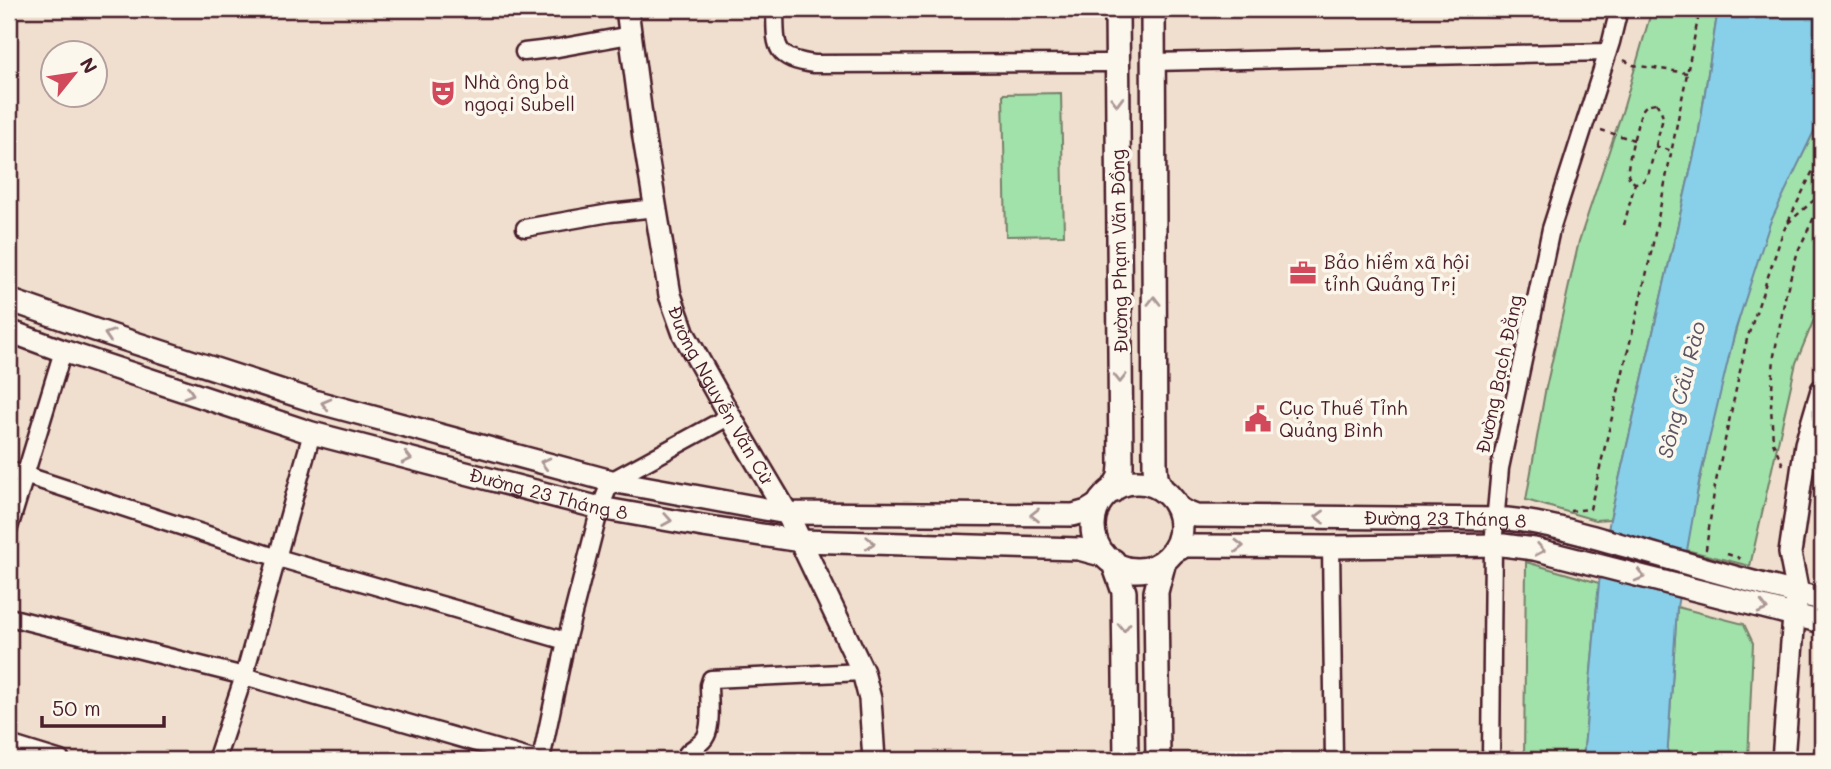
<svg xmlns="http://www.w3.org/2000/svg" width="1831" height="769" font-family="Mali,sans-serif">
  <style>
    .green { fill: #a1e1aa; stroke: #76806a; stroke-width: 2 }
    .water { fill: #88d0e9; stroke: #6f899d; stroke-width: 2 }
    .lines { fill: none; stroke-linecap: round; stroke-linejoin: round }
    .minor-casing { stroke: #4a1f2b; stroke-width: 21 }
    .tertiary-casing { stroke: #4a1f2b; stroke-width: 26 }
    .secondary-casing { stroke: #4a1f2b; stroke-width: 28 }
    .path { stroke: #4a1f2b; stroke-width: 2.5; stroke-dasharray: 5 5; stroke-linecap: butt }
    .minor { stroke: #fbf7ec; stroke-width: 16 }
    .tertiary { stroke: #fbf7ec; stroke-width: 21 }
    .secondary { stroke: #fbf7ec; stroke-width: 23 }
    .oneway { stroke: #ab9695 }
    .labels { text-anchor: middle; stroke-width: 7; stroke-linejoin: round; paint-order: stroke }
    .poi-label { font-size: 19px; fill: #4a1f2b; stroke: #fbf7ec; text-anchor: start }
    .street-label { font-size: 19px; fill: #4a1f2b; stroke: #fbf7ec }
    .water-label { font-size: 21px; font-style: italic; fill: #5d5464; stroke: #fbf7ec }
  </style>
  <rect width="100%" height="100%" fill="#f0dfce"/>
  <filter id="ink" filterUnits="userSpaceOnUse"><feTurbulence type="fractalNoise" baseFrequency=".0143" numOctaves="2"/><feDisplacementMap in="SourceGraphic" scale="14" xChannelSelector="R" yChannelSelector="G"/><feConvolveMatrix kernelMatrix="1 2 1 2 8 2 1 2 1" color-interpolation-filters="sRGB"/></filter>
  <g filter="url(#ink)">
    <path class="green" d="M1652,9h66l-20,128 -88,382 -15,1 -69,-20 19,-108 34,-151 45,-135z
      M1061,93l3,142 -58,1 -3,-142z
      M1822,120v180l-26,63 -46,203 -64,-16c21,-110 45,-220 83,-325 12,-31 32,-65 46,-96z
      M1526,562l73,21 -16,177h-59z
      M1677,607l67,17 9,19 -5,117h-81z"/>
    <path class="water" d="M1718,9h104v111l-7,9 -45,94 -35,108 -36,151 -22,125 -10,153h-84l16,-177 11,-64 88,-382z"/>
    <g class="lines">
      <g class="minor-casing">
        <path id="minor" d="M775,9c1,37 -3,49 39,55l302,-1
          M524,52l34,-4 72,-13
          M1153,62l455,-10
          M525,228l85,-15 46,-5
          M9,470l269,88 288,83
          M9,528l54,-177
          M1331,547l3,213
          M9,617l235,59 292,84
          M9,744l52,16
          M216,760l28,-84 68,-243
          M541,760l25,-119 34,-133 11,-27 119,-65
          M684,760c3,-12 17,-13 22,-24 6,-11 3,-38 3,-51l2,-6 152,-7
          M1491,760l2,-215 7,-77 51,-239 60,-187 8,-33"/>
      </g>
      <g class="tertiary-casing">
        <g id="tertiary">
          <path id="s1" d="M627,9l17,129 26,157 14,39 49,88 54,91 76,159 7,27 4,61"/>
          <path d="M9,300l86,30 222,72 294,79 176,32 286,2 14,-4 13,-8"/>
          <path id="s2" d="M9,331l54,20 249,82 288,75 103,18 98,15 278,8 26,7"/>
          <path id="s3" d="M1175,505l11,7 10,4 311,3c42,4 82,17 122,28 64,18 128,38 193,52"/>
          <path d="M1172,553l13,-7h11l135,1 172,-2 31,4 288,73"/>
          <path d="M1783,760l11,-144 4,-22 -8,-41 16,-109 16,-54"/>
        </g>
      </g>
      <g class="secondary-casing">
        <path id="secondary" d="M1153,9l2,456 1,13 6,12
          M1093 526a44 44 0 1 1 88 0a44 44 0 1 1-88 0Z
          M1112,491l8,-14 1,-11 -4,-457
          M1113,561l11,31 2,168
          M1158,760l-2,-168 8,-31"/>
      </g>
      <path class="path" d="M1624,60l9,5 55,8
        M1656,103l5,7 2,8 -15,58 -6,6 -7,1c-4,-3 -6,-4 -7,-9 -2,-5 10,-56 14,-63 3,-6 7,-7 14,-8z
        M1601,130l33,10
        M1655,146l17,5
        M1788,223l34,-30
        M1624,225l11,-42
        M1783,465l-10,-23 -2,-36 3,-50 12,-63 12,-42 20,-42 4,-6
        M1570,511l20,-2 59,-246 51,-254
        M1707,549h-1l9,-63 32,-147 36,-107 39,-80
        M1727,554l10,3 3,2"/>
      <use href="#minor" class="minor"/>
      <use href="#tertiary" class="tertiary"/>
      <use href="#secondary" class="secondary"/>
    </g>
    <defs><path id="oneway-chevron" d="M-2-3.5L2.5 0L-2 3.5" fill="none" stroke-width="1.6" stroke-linecap="round" stroke-linejoin="round" transform="scale(1.75)"/></defs>
    <g class="oneway">
      <use href="#oneway-chevron" transform="translate(1117 101) rotate(89)"/>
      <use href="#oneway-chevron" transform="translate(1154 301) rotate(-90)"/>
      <use href="#oneway-chevron" transform="translate(109 335) rotate(-162)"/>
      <use href="#oneway-chevron" transform="translate(1120 378) rotate(90)"/>
      <use href="#oneway-chevron" transform="translate(189 393) rotate(18)"/>
      <use href="#oneway-chevron" transform="translate(326 404) rotate(-165)"/>
      <use href="#oneway-chevron" transform="translate(407 458) rotate(14)"/>
      <use href="#oneway-chevron" transform="translate(545 463) rotate(-165)"/>
      <use href="#oneway-chevron" transform="translate(1035 515) rotate(-180)"/>
      <use href="#oneway-chevron" transform="translate(1320 517) rotate(-179)"/>
      <use href="#oneway-chevron" transform="translate(667 520) rotate(10)"/>
      <use href="#oneway-chevron" transform="translate(870 543) rotate(2)"/>
      <use href="#oneway-chevron" transform="translate(1239 546) rotate(1)"/>
      <use href="#oneway-chevron" transform="translate(1540 550) rotate(11)"/>
      <use href="#oneway-chevron" transform="translate(1640 576) rotate(15)"/>
      <use href="#oneway-chevron" transform="translate(1763 608) rotate(14)"/>
      <use href="#oneway-chevron" transform="translate(1124 627) rotate(89)"/>
    </g>
  </g>
  <defs>
    <g id="theatre-bare" transform="scale(2.1)"><path d="M-5-5.5Q0-4 5-5.5V0Q5 5 0 6Q-5 5-5 0ZM-3.3-2.5H-1v1.5H-3.3ZM1-2.5H3.3v1.5H1ZM-2.8 1Q0 5.5 2.8 1Z" fill="#d1495b" stroke="#fbf7ec" stroke-width="2.5" paint-order="stroke"/></g>
    <g id="office-bare" transform="scale(2.1)"><path d="M-6-3h4V-5.5h4V-3h4V5H-6ZM-1-4.5V-3h2v-1.5ZM-6 0V1H6V0Z" fill="#d1495b" stroke="#fbf7ec" stroke-width="2.5" paint-order="stroke"/></g>
    <g id="civic-bare" transform="scale(2.1)"><path d="M-.6-6.5H3V-4.5H.6V-3L4-1V1h2V6H-6V1h2V-1L-.6-3ZM-1.2 2.5V6h2.4V2.5Z" fill="#d1495b" stroke="#fbf7ec" stroke-width="2.5" paint-order="stroke"/></g>
  </defs>
  <g fill-rule="evenodd">
    <use href="#theatre-bare" x="443" y="93"/>
    <use href="#office-bare" x="1303" y="273"/>
    <use href="#civic-bare" x="1258" y="419"/>
  </g>
  <g class="labels">
    <g class="poi-label">
      <text x="464" y="89">Nhà ông bà<tspan x="464" dy="22">ngoại Subell</tspan></text>
      <text x="1324" y="269">Bảo hiểm xã hội<tspan x="1324" dy="22">tỉnh Quảng Trị</tspan></text>
      <text x="1279" y="415">Cục Thuế Tỉnh<tspan x="1279" dy="22">Quảng Bình</tspan></text>
    </g>
    <g class="street-label">
      <text transform="translate(1119 251) rotate(-91)" y="7">Đường Phạm Văn Đồng</text>
      <text transform="translate(1499 374) rotate(-78)" y="7">Đường Bạch Đằng</text>
      <text dy="7" stroke="none"><textPath href="#s1" startOffset="401">Đường Nguyễn Văn Cừ</textPath></text>
      <text dy="7" stroke="none"><textPath href="#s2" startOffset="564">Đường 23 Tháng 8</textPath></text>
      <text dy="7" stroke="none"><textPath href="#s3" startOffset="273">Đường 23 Tháng 8</textPath></text>
    </g>
    <g class="water-label">
      <text transform="translate(1682 390) rotate(-76)" y="7">Sông Cầu Rào</text>
    </g>
  </g>
  <rect width="1831" height="769" fill="none" stroke="#fbf7ec" stroke-width="35"/>
  <rect x="18" y="18" width="1796" height="734" fill="none" stroke="#4a1f2b" stroke-width="2.5" filter="url(#ink)"/>
  <g transform="translate(74 74) rotate(60)"><circle r="33" fill="#fbf7ec" stroke="#b4a19f" stroke-width="2"/>
  <path d="M0-5L12 26L0 18L-12 26Z" fill="#d1495b"/>
  <text y="-10" font-size="19" font-weight="bold" text-anchor="middle" fill="#4a1f2b">N</text>
  </g>
  <path d="M42 716v10h122v-10" fill="none" stroke="#4a1f2b" stroke-width="3.5"/>
  <text x="52" y="716" font-size="21" fill="#4a1f2b" stroke="#fbf7ec" stroke-width="5" paint-order="stroke">50 m</text>
</svg>
